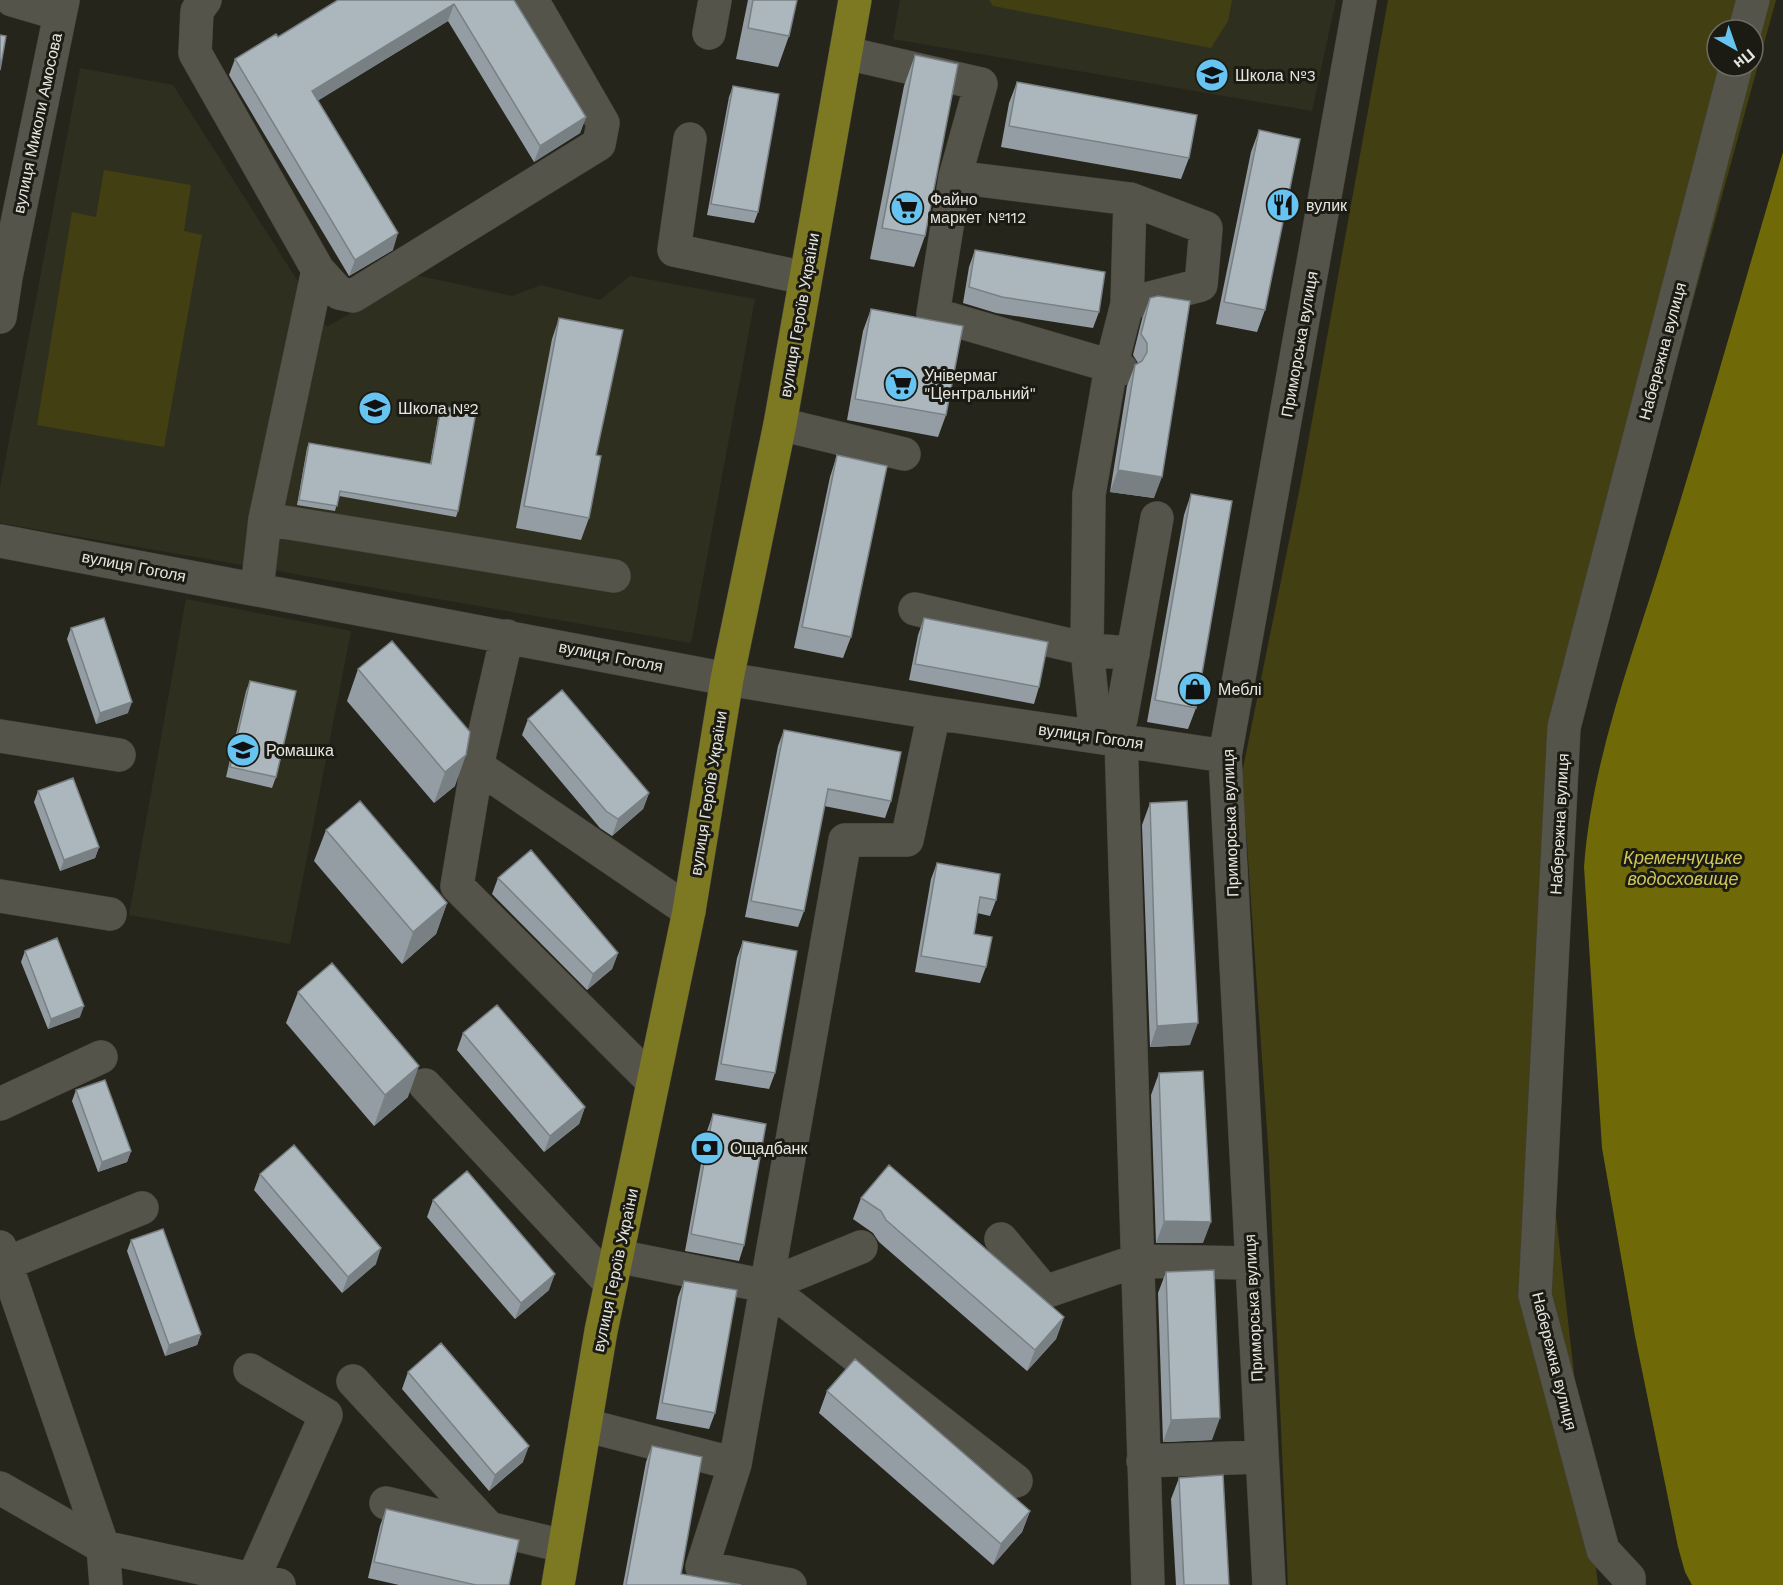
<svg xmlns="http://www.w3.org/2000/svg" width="1783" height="1585" font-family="'Work Sans',sans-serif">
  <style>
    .built { fill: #2f2f20 }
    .green { fill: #423f13; fill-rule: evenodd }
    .water { fill: #6f6908 }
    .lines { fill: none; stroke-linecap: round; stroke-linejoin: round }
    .minor-casing { stroke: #42423b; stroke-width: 34 }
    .major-casing { stroke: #42423b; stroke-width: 34 }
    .minor { stroke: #55544b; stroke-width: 33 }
    .major { stroke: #7d7922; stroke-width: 33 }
    .wall { fill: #949da3 }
    .shaded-wall { fill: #788084 }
    .building { fill: #acb7bd; stroke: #788084; stroke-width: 1.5 }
    .labels { text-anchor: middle; stroke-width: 6; stroke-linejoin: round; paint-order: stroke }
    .poi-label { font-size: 16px; fill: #e6e6e0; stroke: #1c1b13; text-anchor: start }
    .street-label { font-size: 16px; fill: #e6e6e0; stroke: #1c1b13 }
    .water-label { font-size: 18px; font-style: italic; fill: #cfc856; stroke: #1c1b13 }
  </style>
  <rect width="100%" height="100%" fill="#25251c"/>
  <path class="built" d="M900,0h436l-24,111 -419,-72z
    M80,68l93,17 154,242 89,-52 96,21 29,-11 59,15 30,-24 125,23 -64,344 -691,-120v-35z
    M186,599l165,32 -61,313 -161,-29z"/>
  <path class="green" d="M989,0h243l-4,21 -17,27 -218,-42z
    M1388,0h388l-93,337 -130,391 -2,443 47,414h-310l-19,-426 -27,-386 58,-286zM1717,30h36v36h-36z
    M104,170l87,15 -7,46 18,4 -38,212 -127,-22 35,-213 24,5z"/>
  <path class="water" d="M1783,152v1433h-91l-7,-13 -7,-25 -43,-211 -33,-188 -18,-281c8,-109 50,-216 82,-320 41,-131 78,-263 117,-395z"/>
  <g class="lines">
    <g class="minor-casing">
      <path id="minor" d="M12,0l48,14
        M205,0l-8,11 -2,42 123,217 21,23 14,3 246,-152 4,-21 -71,-123
        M1745,30l8,-30
        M709,33l6,-33
        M846,53l135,31 -26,93 175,22 -3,105 -16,63 -22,127 -2,155 9,88
        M690,139l-16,111 131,28
        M955,177l-22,137 188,55
        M1127,304l74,-19 5,-57 -76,-29
        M0,317l6,-40 57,-277
        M780,424l124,30
        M265,519l349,57
        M0,541l727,138 207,34 291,43
        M257,589l8,-70 53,-249
        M915,609l172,40 46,5
        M507,636l-30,130 -20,120 196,196
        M1121,719l36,-201
        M0,736l119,19
        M1121,739l27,846
        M477,766l212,145
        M0,896l110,18
        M425,1085l186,199
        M0,1104l101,-47
        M1001,1239l44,53 91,-31 115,2
        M0,1247l103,300 3,38
        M617,1256l149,30 250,195
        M5,1264l137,-56
        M766,1286l95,-39
        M250,1370l76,45 -73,164
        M353,1381l136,147
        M585,1425l150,39 -33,103 88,18
        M1143,1461l117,-4
        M735,1464l110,-624h62l27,-127
        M0,1488l103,59 176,38
        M386,1503l177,43
        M1269,1585l-44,-829 135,-756
        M1629,1585v-7l-26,-28 -68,-255 29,-568 172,-661"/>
    </g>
    <g class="major-casing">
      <path id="major" d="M558,1585l43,-254 88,-420 38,-232 53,-255 75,-424"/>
    </g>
    <use href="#minor" class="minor"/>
    <use href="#major" class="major"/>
  </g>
  <path class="wall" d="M338,0h176l72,117 -6,16 -46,29 -86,-141 -131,80 76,149 -44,26 -120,-201 6,-16 43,-22z
    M748,0h49l-8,36 -11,31 -42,-8z
    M915,55l10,181 -11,31 -44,-8 34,-173z
    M1017,82l172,76 -8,21 -180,-32 8,-44z
    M733,86l25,126 -4,11 -47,-8 22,-118z
    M1259,130l6,180 -8,22 -41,-8 35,-172z
    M975,250l124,62 -6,16 -97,-15 -33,-10 6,-36z
    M1150,298l4,200 -44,-6 17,-106 8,-21 3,-2 -5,-8 9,-36z
    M871,309l75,106 -8,22 -91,-17 16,-89z
    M559,318l37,137 -7,63 -8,22 -65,-12 36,-189z
    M441,406l17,105 -2,6 -117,-21 -4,15 -38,-6 10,-57 2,-5 121,21 9,-52z
    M837,455l14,182 -8,21 -49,-10 36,-171z
    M1191,494l5,214 -8,21 -41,-7 37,-207z
    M924,618l115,69 -5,17 -125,-24 9,-45z
    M71,628l57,85 -32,11 -29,-85z
    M392,641l63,145 -21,17 -87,-102 11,-32z
    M250,681l26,96 -4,11 -46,-11 20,-86z
    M528,719l121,74 -6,16 -31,27 -12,-8 -78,-93z
    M784,730l107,71 -6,17 -61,-12 -20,105 -6,16 -53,-10 33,-171z
    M38,791l61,56 -4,11 -35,13 -26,-69z
    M1150,803l40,242 -40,2 -8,-222z
    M326,830l121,73 -11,31 -34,30 -88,-103z
    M937,863l59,37 -6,16 -13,-3 -3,21 12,33 -6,16 -65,-11 16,-93z
    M498,878l120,75 -6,16 -25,21 -95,-96z
    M743,941l32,132 -6,16 -54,-9 22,-122z
    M25,951l55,66 -32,12 -27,-67z
    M298,992l110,105 -34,29 -88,-103z
    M463,1033l122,74 -6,17 -35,28 -87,-102z
    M1159,1073l44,170h-47l-5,-148z
    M76,1090l55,61 -4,11 -29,10 -26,-71z
    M713,1114l31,131 -5,16 -54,-10 22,-120z
    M260,1174l116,90 -34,29 -88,-103z
    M861,1198l203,119 -8,22 -29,32 -148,-129 -6,-9 -20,-14z
    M433,1200l116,90 -34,29 -88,-102z
    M131,1240l70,94 -4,11 -32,11 -38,-105z
    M1166,1272l46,168 -49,2 -5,-149z
    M684,1281l31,132 -6,16 -53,-10 22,-122z
    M408,1372l115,90 -34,29 -87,-102z
    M827,1391l203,120 -8,21 -29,33 -174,-152z
    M652,1446l29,128 60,11h-118l23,-123z
    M1179,1478l50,107h-53l-5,-86z
    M386,1509l123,76h-110l-31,-7 12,-52z"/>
  <path class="shaded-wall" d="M454,4l-6,17 -142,87 6,-17z
    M586,117l-6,16 -46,29 6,-16z
    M398,233l-5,17 -44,26 6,-16z
    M1118,470l44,7 -8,21 -44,-6z
    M132,702l-4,11 -32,11 4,-11z
    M466,755l-11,31 -21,17 11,-31z
    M649,793l-6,16 -31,27 6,-17z
    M99,847l-4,11 -35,13 4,-11z
    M447,903l-11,31 -34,30 11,-32z
    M618,953l-6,16 -25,21 6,-16z
    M84,1006l-4,11 -32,12 3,-10z
    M1198,1023l-8,22 -40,2 7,-21z
    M419,1066l-11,31 -34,29 11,-31z
    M585,1107l-6,17 -35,28 6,-16z
    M131,1151l-4,11 -29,10 4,-10z
    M1164,1221l47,1 -8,21h-47z
    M381,1248l-5,16 -34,29 6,-16z
    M555,1274l-6,16 -34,29 6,-16z
    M1064,1317l-8,22 -29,32 8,-21z
    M201,1334l-4,11 -32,11 4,-11z
    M1220,1418l-8,22 -49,2 8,-22z
    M529,1446l-6,16 -34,29 6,-16z
    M1030,1511l-8,21 -29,33 8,-21z"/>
  <path class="building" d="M338,0h176l72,117 -46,29 -86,-142 -142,87 86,142 -43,27 -120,-201 41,-25 2,3z
    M753,0h44l-8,36 -41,-8z
    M0,35l6,1 -6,34z
    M915,55l43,9 -33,172 -43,-8z
    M1017,82l180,33 -8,43 -180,-32z
    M733,86l46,8 -21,118 -47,-8z
    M1259,130l41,9 -35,171 -41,-8z
    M975,250l130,22 -6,40 -97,-15 -33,-10z
    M1158,296l32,5 -28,176 -44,-7 17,-105 7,-4 5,-9v-9l-6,-9 9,-36z
    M871,309l92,17 -17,89 -91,-16z
    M559,318l64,12 -27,125 5,1 -12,62 -65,-12z
    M441,406l35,6 -18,99 -118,-20 -3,15 -38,-6 10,-57 122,21z
    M837,455l50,11 -36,171 -49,-10z
    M1191,494l41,7 -36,207 -41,-8z
    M104,618l28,84 -32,11 -29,-85z
    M924,618l124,24 -9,45 -124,-23z
    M392,641l78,91 -4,23 -21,17 -87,-103z
    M250,681l46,10 -20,86 -46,-10z
    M562,690l87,103 -31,26 -12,-8 -78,-92z
    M784,730l117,22 -10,49 -63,-12 -24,122 -53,-10z
    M73,778l26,69 -35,13 -26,-69z
    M360,801l87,102 -34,29 -87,-102z
    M1187,801l11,222 -41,3 -7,-223z
    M531,850l87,103 -25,21 -95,-96z
    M937,863l63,11 -4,26 -16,-3 -6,37 18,3 -6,30 -65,-11z
    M57,938l27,68 -33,13 -26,-68z
    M743,941l54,10 -22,122 -54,-9z
    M332,963l87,103 -34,29 -87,-103z
    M497,1005l88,102 -35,29 -87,-103z
    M1203,1071l8,151 -47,-1 -5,-148z
    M105,1080l26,71 -29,11 -26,-72z
    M713,1114l53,10 -22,121 -53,-11z
    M294,1145l87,103 -33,29 -88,-103z
    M889,1165l175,152 -29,33 -149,-130 -5,-9 -20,-13z
    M467,1171l88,103 -34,29 -88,-103z
    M163,1229l38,105 -32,11 -38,-105z
    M1214,1270l6,148 -49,2 -5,-148z
    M684,1281l53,9 -22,123 -53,-10z
    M441,1343l88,103 -34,29 -87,-103z
    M855,1359l175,152 -29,33 -174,-153z
    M652,1446l50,11 -21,117 60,11h-115z
    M1223,1475l6,110h-45l-5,-107z
    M386,1509l133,31 -10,45h-33l-102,-23z"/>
  <defs>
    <g id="school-disc" transform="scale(1.725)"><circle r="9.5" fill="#67c4f0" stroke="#1c1b13"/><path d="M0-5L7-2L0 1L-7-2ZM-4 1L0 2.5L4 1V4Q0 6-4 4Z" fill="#111"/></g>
    <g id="restaurant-disc" transform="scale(1.725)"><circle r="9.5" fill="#67c4f0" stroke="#1c1b13"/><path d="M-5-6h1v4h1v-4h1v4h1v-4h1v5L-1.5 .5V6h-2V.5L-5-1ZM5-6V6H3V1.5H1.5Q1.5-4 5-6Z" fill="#111"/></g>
    <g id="supermarket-disc" transform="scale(1.725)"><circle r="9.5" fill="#67c4f0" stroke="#1c1b13"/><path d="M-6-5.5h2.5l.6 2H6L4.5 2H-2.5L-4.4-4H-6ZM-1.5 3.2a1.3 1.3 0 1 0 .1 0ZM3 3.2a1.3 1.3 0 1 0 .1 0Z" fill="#111"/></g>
    <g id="shop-disc" transform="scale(1.725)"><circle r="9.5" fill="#67c4f0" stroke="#1c1b13"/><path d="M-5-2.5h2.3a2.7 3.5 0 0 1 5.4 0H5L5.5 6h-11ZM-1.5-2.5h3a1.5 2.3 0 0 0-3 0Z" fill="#111"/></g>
    <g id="bank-disc" transform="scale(1.725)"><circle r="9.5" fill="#67c4f0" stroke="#1c1b13"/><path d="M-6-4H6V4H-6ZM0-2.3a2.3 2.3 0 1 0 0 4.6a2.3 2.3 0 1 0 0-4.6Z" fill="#111"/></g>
  </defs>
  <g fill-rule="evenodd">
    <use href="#school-disc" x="1212" y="75"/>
    <use href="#restaurant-disc" x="1283" y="205"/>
    <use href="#supermarket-disc" x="907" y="208"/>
    <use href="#supermarket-disc" x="901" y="384"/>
    <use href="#school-disc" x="375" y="408"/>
    <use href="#shop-disc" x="1195" y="689"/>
    <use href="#school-disc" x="243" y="750"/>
    <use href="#bank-disc" x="707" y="1148"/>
  </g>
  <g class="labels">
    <g class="poi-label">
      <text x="1235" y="81">Школа №3</text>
      <text x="930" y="205">Файно<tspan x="930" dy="18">маркет №112</tspan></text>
      <text x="1306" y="211">вулик</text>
      <text x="924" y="381">Універмаг<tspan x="924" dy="18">"Центральний"</tspan></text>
      <text x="398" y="414">Школа №2</text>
      <text x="1218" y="695">Меблі</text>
      <text x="266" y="756">Ромашка</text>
      <text x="730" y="1154">Ощадбанк</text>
    </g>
    <g class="street-label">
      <text transform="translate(37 123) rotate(-78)" y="6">вулиця Миколи Амосова</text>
      <text transform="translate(799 315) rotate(-80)" y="6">вулиця Героїв України</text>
      <text transform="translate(1299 344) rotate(-80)" y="6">Приморська вулиця</text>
      <text transform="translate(1662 351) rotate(-75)" y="6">Набережна вулиця</text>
      <text transform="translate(134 566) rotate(11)" y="6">вулиця Гоголя</text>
      <text transform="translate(611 656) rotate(11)" y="6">вулиця Гоголя</text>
      <text transform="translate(1091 736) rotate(8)" y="6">вулиця Гоголя</text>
      <text transform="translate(708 793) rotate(-81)" y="6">вулиця Героїв України</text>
      <text transform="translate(1230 823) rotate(-92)" y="6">Приморська вулиця</text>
      <text transform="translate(1559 824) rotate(-87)" y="6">Набережна вулиця</text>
      <text transform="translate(615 1270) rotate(-78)" y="6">вулиця Героїв України</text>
      <text transform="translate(1253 1308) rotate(-93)" y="6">Приморська вулиця</text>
      <text transform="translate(1555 1361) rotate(76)" y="6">Набережна вулиця</text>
    </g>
    <g class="water-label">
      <text x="1683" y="864">Кременчуцьке<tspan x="1683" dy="21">водосховище</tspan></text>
    </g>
  </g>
  <g transform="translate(1735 48) rotate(140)"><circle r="28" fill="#1c1b13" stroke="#6d6c65" stroke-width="1.5"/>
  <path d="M0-4.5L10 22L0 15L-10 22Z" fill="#67c4f0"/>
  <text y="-9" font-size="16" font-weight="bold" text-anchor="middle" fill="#e6e6e0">Пн</text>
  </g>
</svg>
